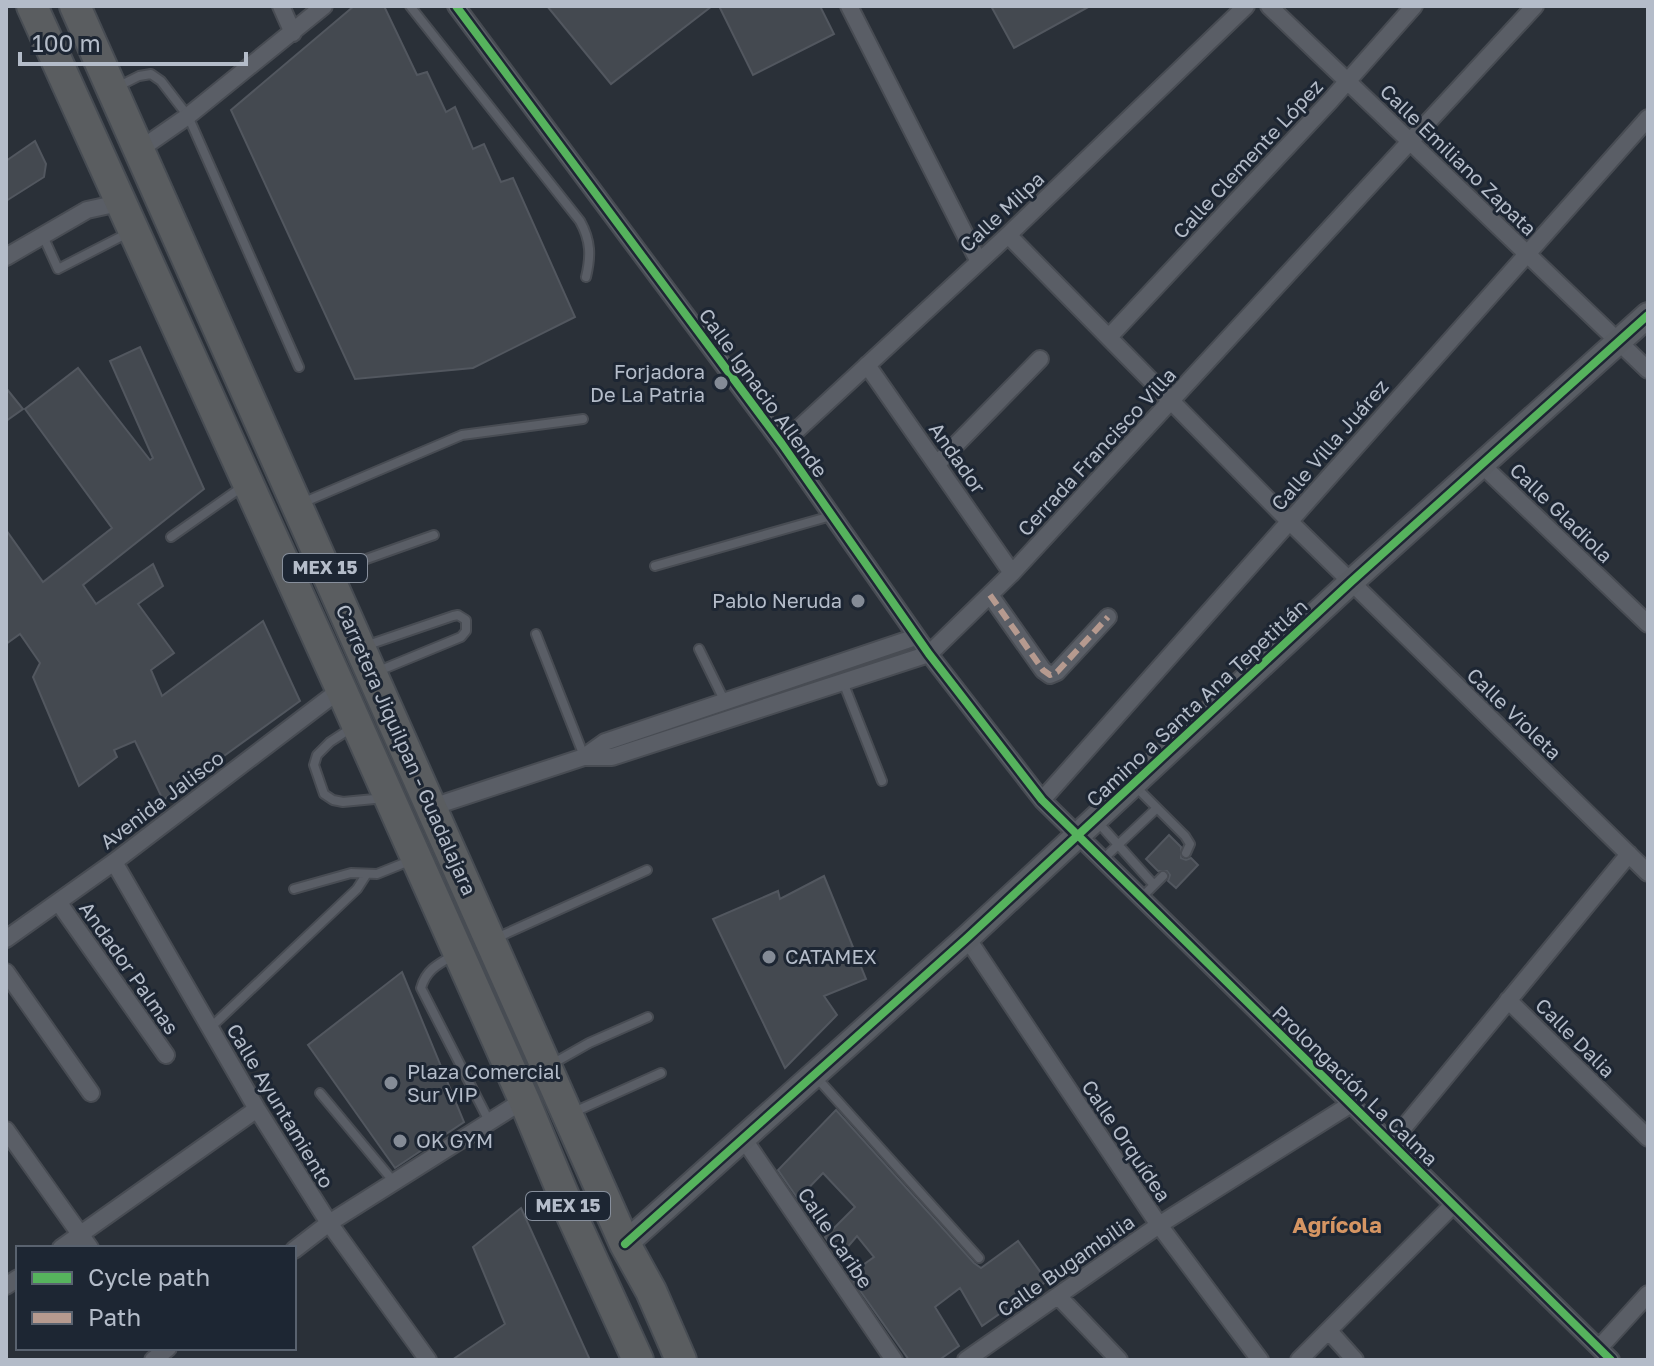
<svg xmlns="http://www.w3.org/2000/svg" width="1654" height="1366" font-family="'Golos Text',sans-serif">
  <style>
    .building { fill: #444950; stroke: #52575f; stroke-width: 2 }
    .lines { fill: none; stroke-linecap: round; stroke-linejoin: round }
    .lane-casing { stroke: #484c53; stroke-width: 12 }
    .street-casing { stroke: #484c53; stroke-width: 20 }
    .secondary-casing { stroke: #484c53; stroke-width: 28 }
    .highway-casing { stroke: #474c53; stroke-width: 34 }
    .lane { stroke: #5a5e66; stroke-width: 8 }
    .street { stroke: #5a5e66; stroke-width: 16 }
    .secondary { stroke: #595d64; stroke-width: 24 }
    .highway { stroke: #5a5d60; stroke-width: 30 }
    .quiet { stroke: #b69a8f; stroke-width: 6; stroke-dasharray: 12 6; stroke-linecap: butt }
    .cycleway-casing { stroke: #1d2633; stroke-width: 13 }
    .cycleway { stroke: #56b35d; stroke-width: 8 }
    .poi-dot { fill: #848b96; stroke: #1d2633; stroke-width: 3 }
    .labels { text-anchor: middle; stroke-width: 6; stroke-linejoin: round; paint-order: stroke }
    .shield { fill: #1d2633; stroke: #878f9c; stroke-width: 2 }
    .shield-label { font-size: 18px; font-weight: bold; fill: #b4bcc9 }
    .street-label { font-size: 20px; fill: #b4bcc9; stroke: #1d2633 }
    .poi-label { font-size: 20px; fill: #b4bcc9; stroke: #1d2633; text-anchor: start }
    .neighbourhood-label { font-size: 22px; font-weight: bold; fill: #d59563; stroke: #1d2633 }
  </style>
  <rect width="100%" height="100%" fill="#2a3038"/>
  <path class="building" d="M354,6h30l33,69 10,-3 19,40 9,-5 18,42 11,-5 17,38 12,-4 62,139 -102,51 -118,11 -124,-269z
    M547,6h165l-101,78z
    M719,6h101l14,28 -81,41z
    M991,6h99l-76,42z
    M35,141l11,23 -2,13 -38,24v-40z
    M140,347l64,142 -121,96 13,19 57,-40 10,22 -25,18 36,49 -23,17 11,26 101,-75 37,80 -137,99 -28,-59 -21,9 3,7 -38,29 -46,-109 7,-14 -20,-29 -14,10v-114l37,52 69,-54 -87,-119 53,-41 72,92 3,-2 -43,-97z
    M6,388l17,21 -17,12z
    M1169,835l12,12v11l5,2 5,-2 7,7 -22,23 -8,-7 2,-6 -3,-4h-9l-12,-12z
    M824,876l42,103 -42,17 13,19 -52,53 -72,-149 65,-28 2,8z
    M402,972l62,150 -69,46 -87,-123z
    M836,1110l138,153 7,5 37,-27 29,40 -65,45 -22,-38 -25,19 24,39 -20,14h-30l-60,-85 25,-18 -17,-21 -18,21 -14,-20 30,-30 -32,-34 -25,26 -20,-29z
    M521,1208l69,152h-138l53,-36 -32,-77z"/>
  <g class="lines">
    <g class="lane-casing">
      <path id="lane" d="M410,6l170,215c11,20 11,35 6,56
        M117,87l22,-11 12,-2 10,7 27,35 111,251
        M43,236l15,33 70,-36
        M302,503l160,-68 121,-16
        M171,537l71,-50
        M655,566l176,-50
        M334,573l24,-11 76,-27
        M536,634l48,122
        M365,646l88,-30 5,-1 8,5v11l-5,6 -85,35
        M699,649l26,53
        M843,682l39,99
        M353,727l-23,15 -13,13 -3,10 10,29 9,6 10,2 42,-4
        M1134,785l51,51 5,8 -4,9
        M1096,820l58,65
        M1102,860l55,-52
        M294,889l57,-16 26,1 35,-14
        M1141,898l22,-22
        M494,939l153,-69
        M454,955c-16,9 -28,15 -33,33l68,133
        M210,1028l147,-139 9,-14
        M552,1064l37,-21 59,-26
        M817,1078l162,180
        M320,1093l74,89
        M574,1112l87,-39"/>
    </g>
    <g class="street-casing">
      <path id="street" d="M281,6l12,27
        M456,6l326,438 147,210 113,146 569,560
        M849,6l130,256
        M1269,6l379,364
        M139,150l49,-34 136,-110
        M1008,235l281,286 359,352
        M6,257l81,-47 32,-7
        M1109,337l221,-236 84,-95
        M867,365l145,208
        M782,444l226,-209 238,-229
        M937,464l103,-105
        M1482,465l166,159
        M990,595l53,75 7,5 7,-3 51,-55
        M584,757h28l317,-103 83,-81 523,-567
        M1042,800l606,-682
        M432,807l152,-50 21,-15 311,-105
        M114,862l143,247 72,114 99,137
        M59,903l107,152
        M967,938l192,287 101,135
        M6,939l108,-77 227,-173
        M6,972l85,121
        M1508,1000l140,138
        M6,1130l84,118
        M743,1138l151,222
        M1391,1143l238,-289
        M61,1248l196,-139
        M294,1250l35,-27 195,-123
        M6,1286l12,-8
        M1059,1297l60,63
        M1329,1331l26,29
        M1599,1348l49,-54
        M153,1360l15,-12
        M966,1360l193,-135 192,-121
        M1299,1360l154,-155"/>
    </g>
    <g class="secondary-casing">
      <path id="secondary" d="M625,1244l342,-306 384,-356 297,-267"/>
    </g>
    <g class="highway-casing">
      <path id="highway" d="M32,6l309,683 183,411 49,118 65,142
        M75,6l550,1238 26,47 30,69"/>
    </g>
    <use href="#lane" class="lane"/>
    <use href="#street" class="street"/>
    <use href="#secondary" class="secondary"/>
    <use href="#highway" class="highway"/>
    <path class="quiet" d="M990,595l53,75 7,5 7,-3 51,-55"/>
    <g class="cycleway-casing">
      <path id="cycleway" d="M456,6l326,438 147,210 113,146 569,560
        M625,1244l342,-306 384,-356 297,-267"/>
    </g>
    <use href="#cycleway" class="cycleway"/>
  </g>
  <g class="poi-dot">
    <circle cx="721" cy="383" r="8"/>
    <circle cx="858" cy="601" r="8"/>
    <circle cx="769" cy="957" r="8"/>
    <circle cx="391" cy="1083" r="8"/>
    <circle cx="400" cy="1141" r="8"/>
  </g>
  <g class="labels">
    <g class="shield">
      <rect x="283" y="554" width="84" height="28" rx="6"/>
      <rect x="526" y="1192" width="84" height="28" rx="6"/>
    </g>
    <g class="shield-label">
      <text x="325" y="574">MEX 15</text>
      <text x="568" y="1212">MEX 15</text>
    </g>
    <g class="street-label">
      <text transform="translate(1248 159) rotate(-47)" y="7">Calle Clemente López</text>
      <text transform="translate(1458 160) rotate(44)" y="7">Calle Emiliano Zapata</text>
      <text transform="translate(1002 212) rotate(-43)" y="7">Calle Milpa</text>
      <text transform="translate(763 393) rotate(54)" y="7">Calle Ignacio Allende</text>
      <text transform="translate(1330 445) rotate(-49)" y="7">Calle Villa Juárez</text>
      <text transform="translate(1097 452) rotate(-47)" y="7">Cerrada Francisco Villa</text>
      <text transform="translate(957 458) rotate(55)" y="7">Andador</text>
      <text transform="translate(1561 513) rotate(44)" y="7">Calle Gladiola</text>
      <text transform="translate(1197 703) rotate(-43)" y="7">Camino a Santa Ana Tepetitlán</text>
      <text transform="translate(1514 714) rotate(44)" y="7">Calle Violeta</text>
      <text transform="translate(406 750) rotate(66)" y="7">Carretera Jiquilpan - Guadalajara</text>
      <text transform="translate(162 800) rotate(-37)" y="7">Avenida Jalisco</text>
      <text transform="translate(129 968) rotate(55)" y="7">Andador Palmas</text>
      <text transform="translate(1575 1038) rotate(45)" y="7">Calle Dalia</text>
      <text transform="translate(1355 1086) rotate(44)" y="7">Prolongación La Calma</text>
      <text transform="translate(280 1106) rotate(59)" y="7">Calle Ayuntamiento</text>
      <text transform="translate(1126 1141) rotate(56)" y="7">Calle Orquídea</text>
      <text transform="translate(835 1238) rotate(56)" y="7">Calle Caribe</text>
      <text transform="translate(1066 1266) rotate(-35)" y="7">Calle Bugambilia</text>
    </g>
    <g class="poi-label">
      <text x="705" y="379" text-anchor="end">Forjadora<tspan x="705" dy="23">De La Patria</tspan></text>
      <text x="842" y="608" text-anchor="end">Pablo Neruda</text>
      <text x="785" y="964">CATAMEX</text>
      <text x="407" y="1079">Plaza Comercial<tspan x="407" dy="23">Sur VIP</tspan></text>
      <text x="416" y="1148">OK GYM</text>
    </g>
    <g class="neighbourhood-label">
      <text x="1337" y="1233">Agrícola</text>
    </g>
  </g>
  <rect width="1654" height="1366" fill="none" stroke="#b4bcc9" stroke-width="16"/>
  <rect x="16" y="1246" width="280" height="104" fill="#1d2633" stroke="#59626f" stroke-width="2"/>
  <rect x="32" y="1272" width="40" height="12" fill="#56b35d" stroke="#59626f" stroke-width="2"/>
  <text x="88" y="1286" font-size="24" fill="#b4bcc9">Cycle path</text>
  <rect x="32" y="1312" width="40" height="12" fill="#b69a8f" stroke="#59626f" stroke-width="2"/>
  <text x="88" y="1326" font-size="24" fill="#b4bcc9">Path</text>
  <path d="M20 52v12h226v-12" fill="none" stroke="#b4bcc9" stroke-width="4"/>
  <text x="32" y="52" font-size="24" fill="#b4bcc9" stroke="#1d2633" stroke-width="6" paint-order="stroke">100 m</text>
</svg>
